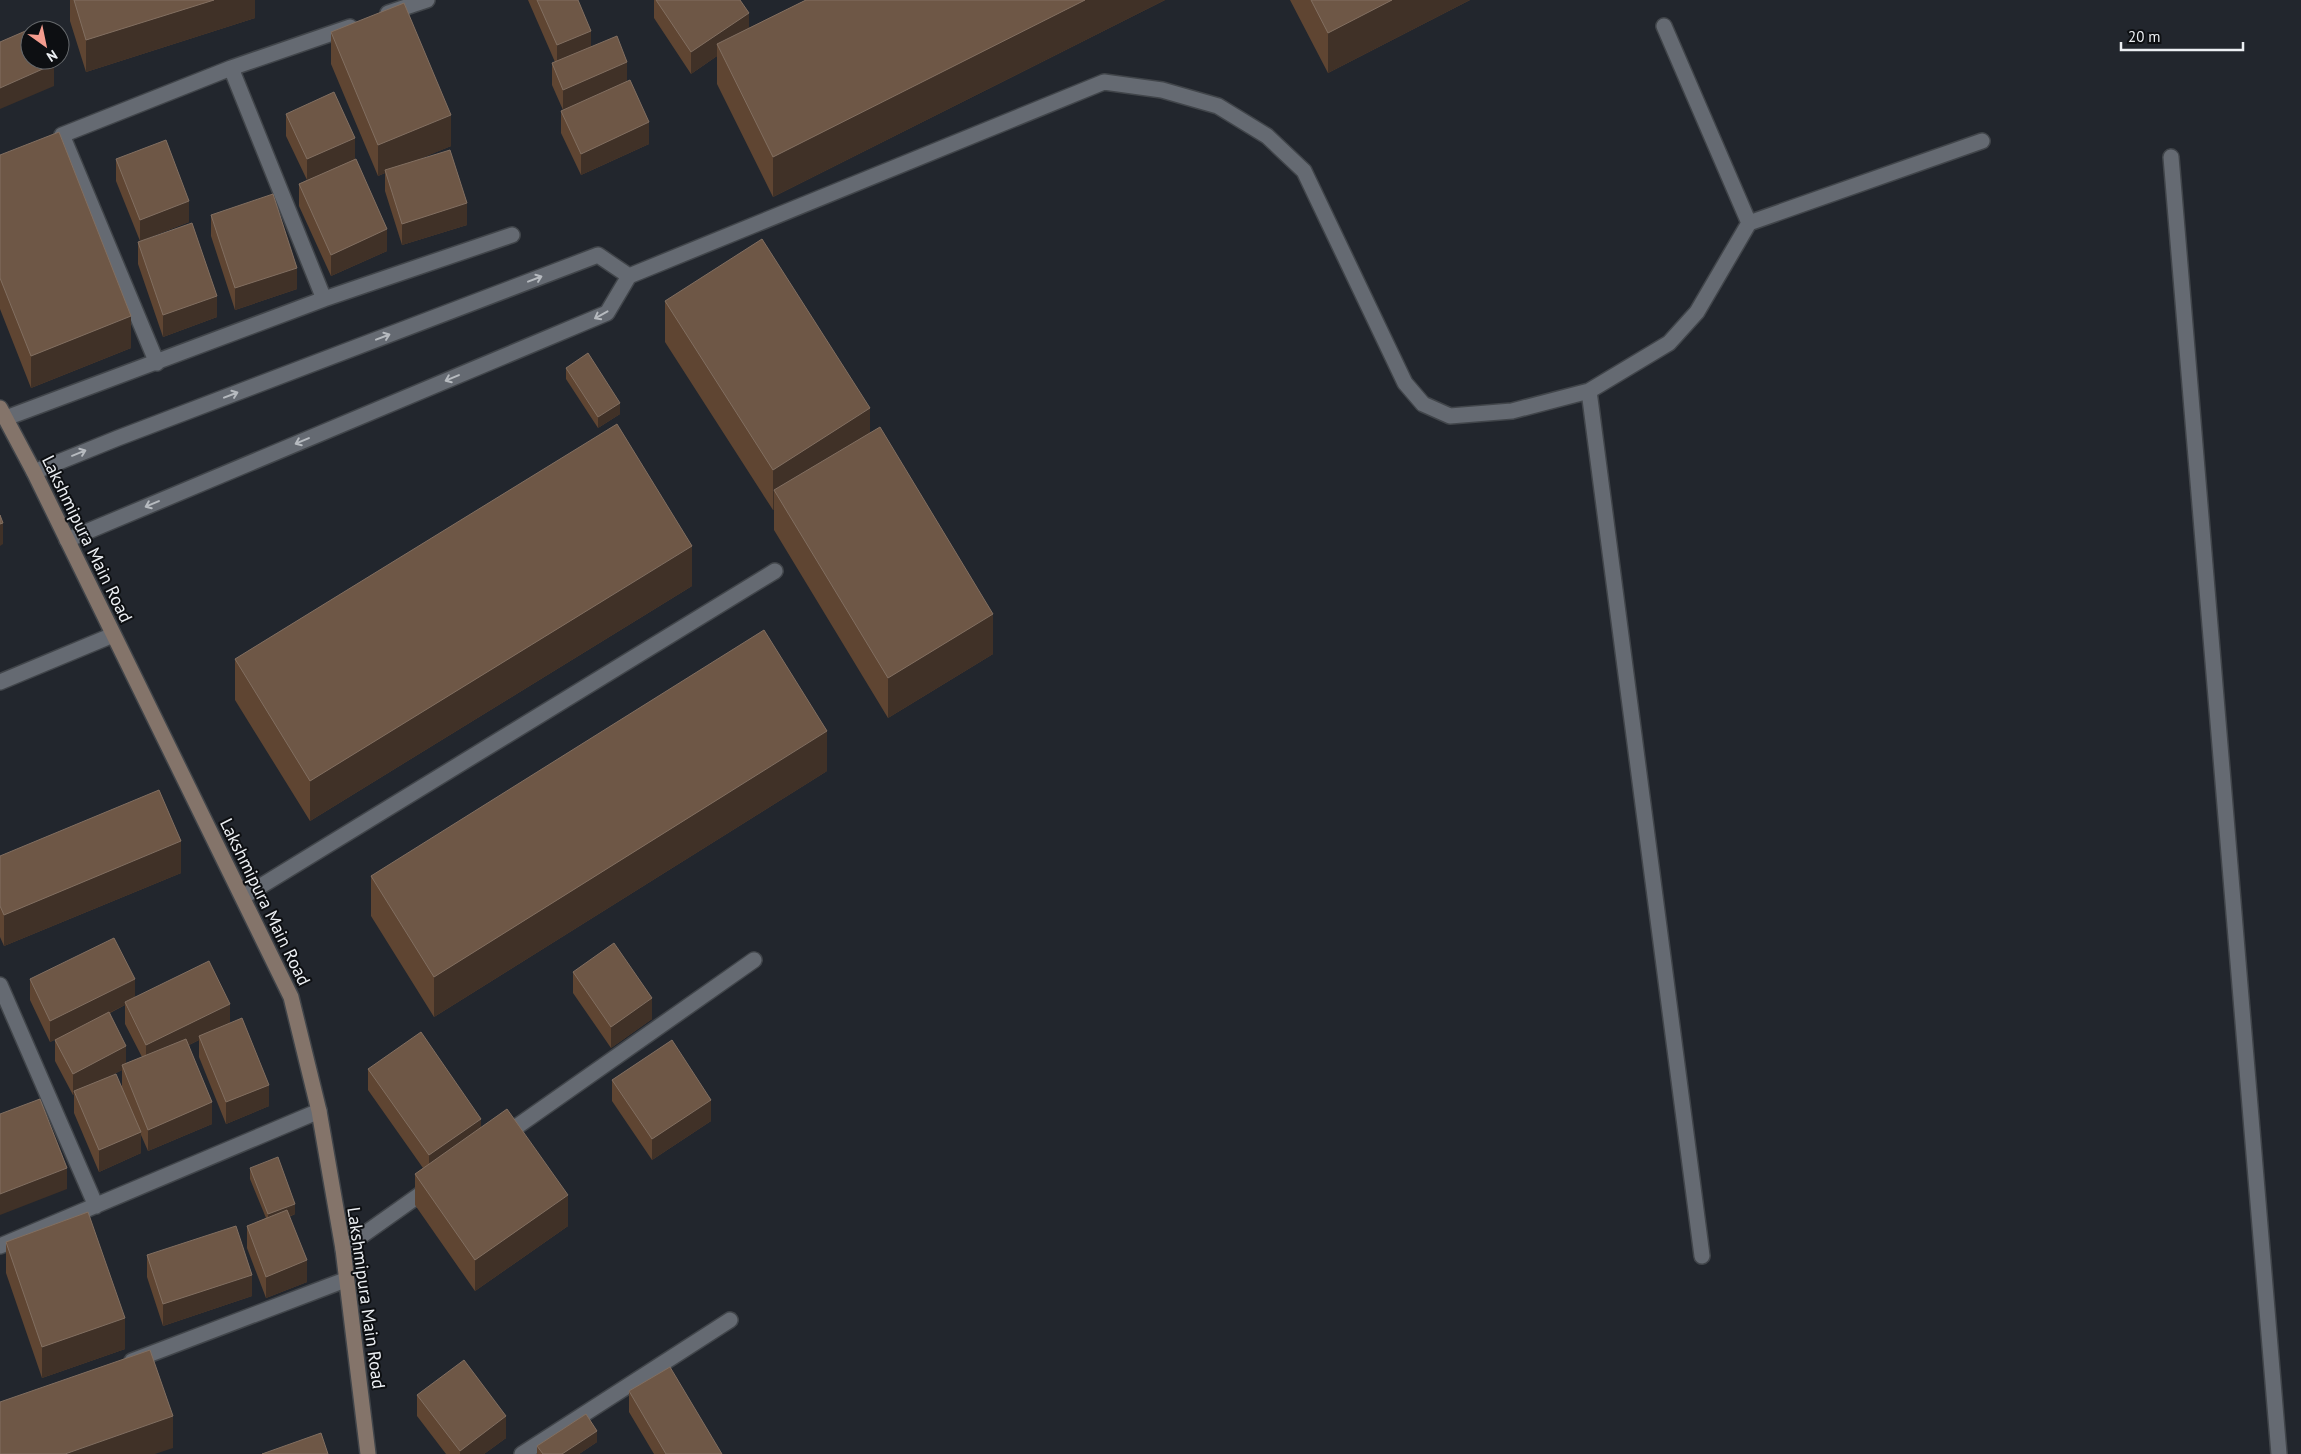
<svg xmlns="http://www.w3.org/2000/svg" width="2301" height="1454" font-family="'PT Sans',sans-serif">
  <style>
    .lines { fill: none; stroke-linecap: round; stroke-linejoin: round }
    .lane-casing { stroke: #41454a; stroke-width: 18 }
    .street-casing { stroke: #41454a; stroke-width: 18 }
    .secondary-casing { stroke: #41454a; stroke-width: 18 }
    .lane { stroke: #656a72; stroke-width: 15 }
    .street { stroke: #656a72; stroke-width: 15 }
    .secondary { stroke: #84746a; stroke-width: 15 }
    .wall { fill: #5f4532; fill-rule: evenodd }
    .shaded-wall { fill: #403127 }
    .building { fill: #6e5746; stroke: #826f61 }
    .oneway { stroke: #b6babf }
    .labels { text-anchor: middle; stroke-width: 4; stroke-linejoin: round; paint-order: stroke }
    .street-label { font-size: 18px; fill: #eceff3; stroke: #0d0f12 }
  </style>
  <rect width="100%" height="100%" fill="#22262d"/>
  <g class="lines">
    <g class="lane-casing">
      <path id="lane" d="M2171,157l108,1297
        M1749,223l233,-82
        M1589,391l113,865
        M34,472l84,-34 480,-183 31,21
        M67,540l540,-227 22,-37 475,-194 58,8 56,16 49,30 37,35 101,212 18,21 27,12 62,-5 77,-20 80,-48 28,-31 52,-89 -85,-197"/>
    </g>
    <g class="street-casing">
      <path id="street" d="M388,13l39,-13
        M324,299l188,-64
        M157,363l-95,-228 169,-67 119,-41
        M6,418l318,-119 -93,-231
        M0,682l113,-47
        M243,897l532,-326
        M0,985l96,221
        M502,1137l252,-177
        M0,1246l319,-135
        M343,1249l89,-63
        M132,1361l213,-81
        M522,1454l208,-134"/>
    </g>
    <g class="secondary-casing">
      <path id="secondary" d="M0,408l34,64 257,525 28,114 24,138 25,205"/>
    </g>
    <use href="#lane" class="lane"/>
    <use href="#street" class="street"/>
    <use href="#secondary" class="secondary"/>
  </g>
  <path class="wall" d="M70,0h185v18l-169,54 -16,-51z
    M528,0h50l13,47 36,34 22,63 -68,31 -20,-42v-22l2,-1 -11,-25v-22l3,-1z
    M654,0h86l9,28 57,-28h359l-392,197 -56,-113v-28l-26,18 -37,-56z
    M1290,0h180l-142,73z
    M331,32l120,114 -32,13 48,66 -65,20 -17,-54v-18l-7,3 -47,-112z
    M286,114l69,45 32,92 -56,25 -32,-70v-22l8,-4 -21,-44z
    M0,155l131,193 -100,40 -31,-79z
    M116,159l73,63 -49,19 -24,-60z
    M211,215l86,74 -62,21 -24,-74z
    M138,242l79,75 -54,20 -25,-73z
    M665,301l205,132 123,221 -105,64 -114,-188v-20h-1l-108,-168z
    M566,368l54,46 -22,14 -32,-49z
    M692,586l-382,235 -75,-121v-41z
    M827,771l-393,246 -63,-101v-40z
    M0,856l181,17 -177,73 -4,-9z
    M573,972l79,47 -41,29 -38,-55z
    M30,979l105,19 95,25 39,83 -43,18 -27,-67v-17l-10,5 23,79 -64,27 -7,-16v18l-42,19 -25,-59v-19l-1,1 -18,-34v-21l10,-5 -15,7 -20,-42zM125,1005v19l17,33 -16,6 -16,-50zM122,1070v16l-16,-8z
    M368,1069l113,58 87,99 -93,65 -60,-86v-31l8,-6 -55,-78z
    M612,1080l99,41 -59,39 -40,-59z
    M250,1168l45,46 -6,3 18,65 -41,16 -19,-50v-22l19,-8 -16,-39z
    M6,1242l119,107 -83,29 -36,-105z
    M147,1255l105,41 -89,30 -16,-49z
    M629,1391l93,63h-68l-25,-42z
    M417,1395l89,43 -22,16h-38l-29,-38z
    M597,1442l-18,12h-42v-8z"/>
  <path class="shaded-wall" d="M214,0h41v18l-169,54v-32z
    M1085,0h80l-392,197v-40z
    M1392,0h78l-142,73v-40z
    M749,13v22l-32,9v12l-26,18v-22z
    M591,31v21l-34,14v-21z
    M627,62v21l-64,28v-21z
    M54,64v22l-54,23v-21z
    M451,115v31l-65,27 -1,-3v3l-7,3v-31z
    M649,122v22l-68,31v-21z
    M355,138v21l-48,22v-22z
    M189,201v21l-49,19v-21z
    M467,203v22l-65,20v-21z
    M387,229v22l-56,25v-21z
    M297,268v21l-62,21v-22z
    M217,296v21l-54,20v-22z
    M131,316v32l-100,40v-32z
    M620,403v11l-22,14v-11z
    M870,408v40l-96,42v20h-1v-40z
    M3,523v21l-3,2v-22z
    M692,546v40l-382,235v-40z
    M993,614v40l-105,64v-40z
    M827,731v40l-393,246v-40z
    M181,841v32l-177,73v-31z
    M135,979v22l-10,1v3l-75,37v-21z
    M652,998v21l-41,29v-21z
    M230,1004v21l-31,11v4l-53,26v-21z
    M126,1046v21l-4,-2v5l-47,24 -1,-3v3l-1,1v-21z
    M269,1085v21l-43,18v-22z
    M711,1100v21l-59,39v-21z
    M212,1102v22l-64,27v-21z
    M481,1119v21l-52,36v-21z
    M141,1132v21l-42,19v-22z
    M67,1168v21l-67,26v-21z
    M568,1195v31l-93,65v-31z
    M295,1204v10l-27,11v-11z
    M307,1260v22l-41,16v-21z
    M252,1275v21l-89,30v-22z
    M125,1318v31l-83,29v-31z
    M173,1416v32l-18,6h-90z
    M506,1416v22l-22,16h-24v-3z
    M597,1431v11l-18,12h-17z"/>
  <path class="building" d="M74,0h140l-128,40z
    M537,0h41l13,31 -34,14z
    M656,0h84l9,13 -58,39z
    M806,0h279l-312,157 -56,-113z
    M1311,0h81l-64,33z
    M404,3l47,112 -73,30 -47,-113z
    M37,26l2,4h-9v30h22l2,4 -54,24v-46z
    M617,36l10,26 -64,28 -11,-27z
    M630,80l19,42 -68,32 -20,-43z
    M334,92l21,46 -48,21 -21,-45z
    M59,132l72,184 -100,40 -31,-78v-123z
    M166,140l23,61 -49,19 -24,-61z
    M450,150l17,53 -65,21 -17,-54z
    M356,159l31,70 -56,26 -32,-71z
    M273,194l24,74 -62,20 -24,-73z
    M192,223l25,73 -54,19 -25,-73z
    M762,239l108,169 -97,62 -108,-169z
    M588,353l32,50 -22,14 -32,-49z
    M617,424l75,122 -382,235 -75,-122z
    M880,427l113,187 -105,64 -114,-188z
    M0,515l3,8 -3,1z
    M764,630l63,101 -393,246 -63,-101z
    M159,790l22,51 -177,74 -4,-9v-50z
    M114,938l21,41 -85,42 -20,-42z
    M614,943l38,55 -41,29 -38,-55z
    M209,961l21,43 -84,41 -21,-43z
    M109,1012l17,34 -53,28 -18,-34z
    M242,1018l27,67 -43,17 -27,-66z
    M421,1032l60,87 -52,36 -61,-86z
    M186,1039l26,63 -64,28 -26,-65z
    M672,1040l39,60 -59,39 -40,-59z
    M116,1074l25,58 -42,18 -25,-59z
    M40,1099l27,69 -67,26v-80z
    M507,1109l61,86 -93,65 -60,-86z
    M278,1157l17,47 -27,10 -18,-46z
    M287,1210l20,50 -41,17 -19,-51z
    M88,1212l37,106 -83,29 -36,-105z
    M236,1226l16,49 -89,29 -16,-49z
    M150,1350l23,66 -108,38h-65v-52z
    M464,1360l42,56 -46,35 -43,-56z
    M670,1367l52,87h-56l-37,-63z
    M586,1414l11,17 -35,23h-19l-6,-8z
    M321,1433l7,21h-66z"/>
  <defs><path id="oneway-shaft" d="M-6 0H5M1.5-3L5.5 0L1.5 3" fill="none" stroke-width="1.6" stroke-linecap="round" stroke-linejoin="round" transform="scale(1.25)"/></defs>
  <g class="oneway">
    <use href="#oneway-shaft" transform="translate(535 279) rotate(-21)"/>
    <use href="#oneway-shaft" transform="translate(601 315) rotate(151)"/>
    <use href="#oneway-shaft" transform="translate(383 337) rotate(-21)"/>
    <use href="#oneway-shaft" transform="translate(452 378) rotate(157)"/>
    <use href="#oneway-shaft" transform="translate(231 395) rotate(-21)"/>
    <use href="#oneway-shaft" transform="translate(302 441) rotate(157)"/>
    <use href="#oneway-shaft" transform="translate(79 453) rotate(-22)"/>
    <use href="#oneway-shaft" transform="translate(152 504) rotate(157)"/>
  </g>
  <g class="labels">
    <g class="street-label">
      <text transform="translate(87 539) rotate(64)" y="6">Lakshmipura Main Road</text>
      <text transform="translate(265 902) rotate(64)" y="6">Lakshmipura Main Road</text>
      <text transform="translate(366 1298) rotate(82)" y="6">Lakshmipura Main Road</text>
    </g>
  </g>
  <g transform="translate(45 45) rotate(147)"><circle r="24" fill="#0d0f12" stroke="#66696c"/>
  <path d="M0-4L9 19L0 12L-9 19Z" fill="#f59d8f"/>
  <text y="-8" font-size="14" font-weight="bold" text-anchor="middle" fill="#eceff3">N</text>
  </g>
  <path d="M2121 42v8h122v-8" fill="none" stroke="#eceff3" stroke-width="2.5"/>
  <text x="2128" y="42" font-size="15" fill="#eceff3" stroke="#0d0f12" stroke-width="4" paint-order="stroke">20 m</text>
</svg>
